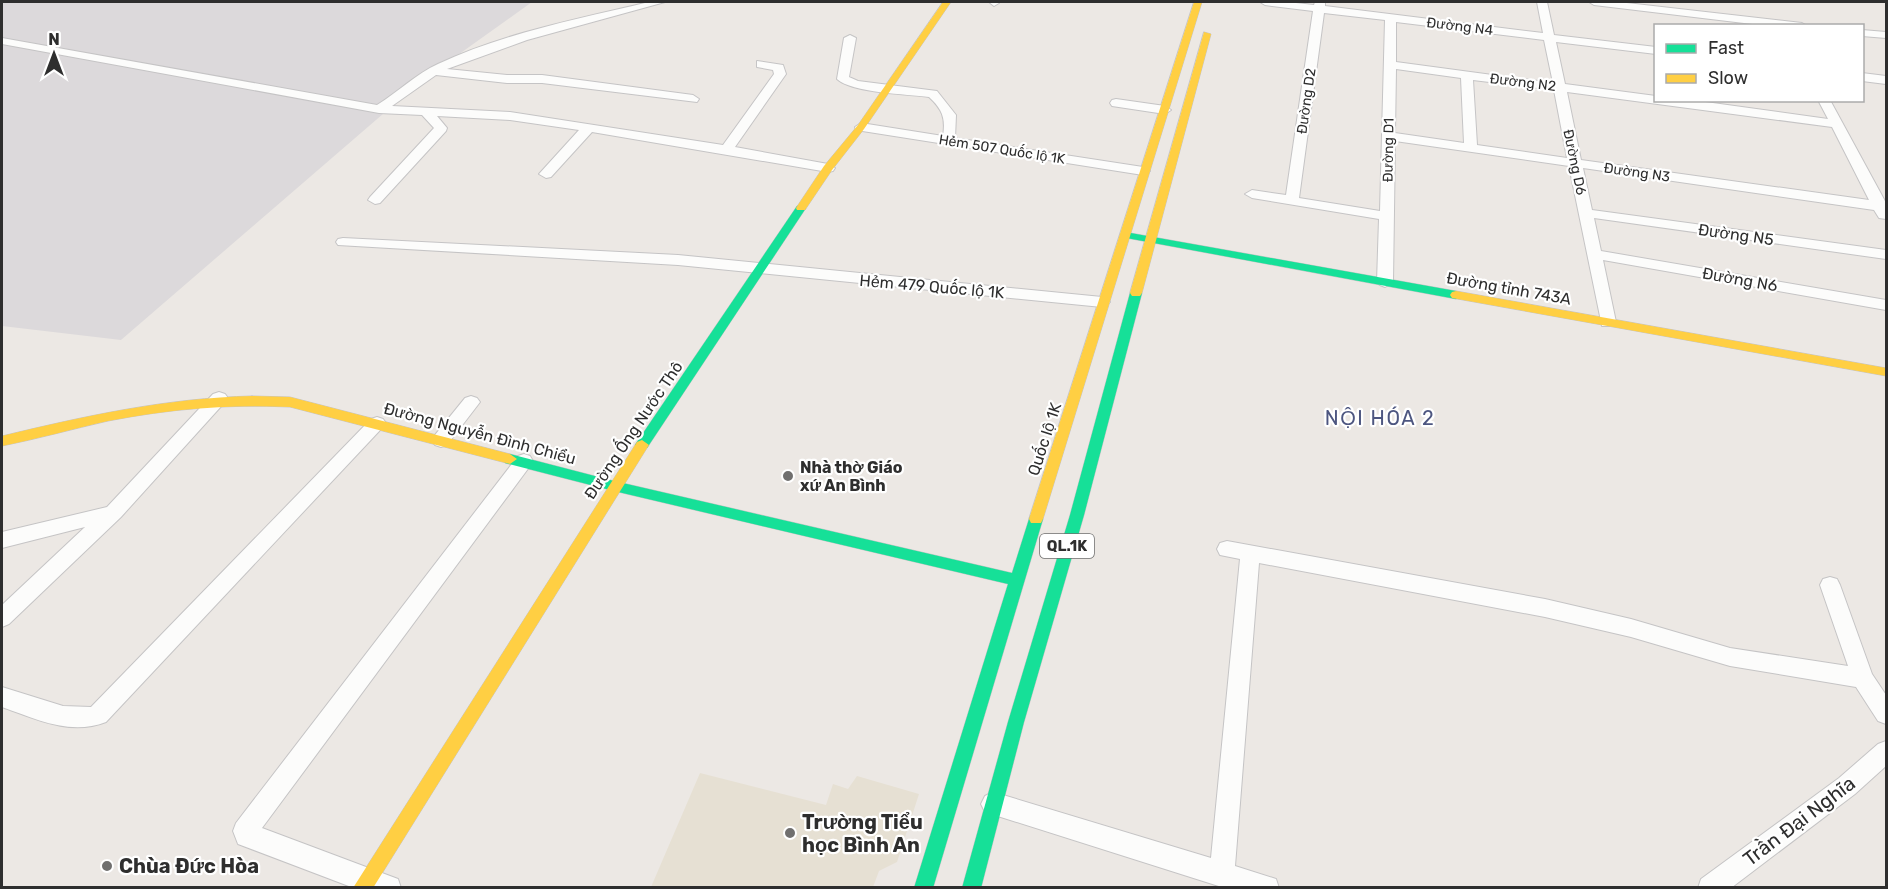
<svg xmlns="http://www.w3.org/2000/svg" width="1888" height="889" font-family="Rubik,sans-serif">
  <style>
    .industrial { fill: #dcd9db }
    .education { fill: #e6e0d3 }
    .lines { fill: none; stroke-linecap: round; stroke-linejoin: round }
    .street-casing { stroke: #c5c4c5; stroke-width: 2 }
    .fast-casing { stroke: #c5c4c5; stroke-width: 1 }
    .slow-casing { stroke: #c5c4c5; stroke-width: 1 }
    .street { fill: #fcfcfb; fill-rule: evenodd }
    .fast { fill: #16e098; fill-rule: evenodd }
    .slow { fill: #ffcf43; fill-rule: evenodd }
    .poi-dot { fill: #706f6e; stroke: #fff; stroke-width: 2 }
    .labels { text-anchor: middle; stroke-width: 4.5; stroke-linejoin: round; paint-order: stroke }
    .far-street-label { font-size: 14px; fill: #2e2e2e; stroke: #fff }
    .shield { fill: #fff; stroke: #6d6d6d; stroke-width: 1.5 }
    .shield-label { font-size: 15px; font-weight: bold; fill: #2e2e2e }
    .street-label { font-size: 16px; fill: #2e2e2e; stroke: #fff }
    .poi-label { font-size: 16px; font-weight: bold; fill: #2e2e2e; stroke: #fff; text-anchor: start }
    .quarter-label { font-size: 20px; letter-spacing: 1.5px; fill: #4d5680; stroke: #fff }
    .near-street-label { font-size: 20px; fill: #2e2e2e; stroke: #fff }
    .near-poi-label { font-size: 20px; font-weight: bold; fill: #2e2e2e; stroke: #fff; text-anchor: start }
  </style>
  <rect width="100%" height="100%" fill="#ece8e4"/>
  <path class="industrial" d="M2,2h530l-112,80 -299,258 -119,-14z"/>
  <path class="education" d="M700,773l126,32 7,-21 15,5 9,-13 62,18 -22,68 -18,9 -6,16h-222z"/>
  <g class="lines">
    <g class="street-casing">
      <path id="street" d="M649,2h16l-138,38 -80,29 60,6h35l151,20 6,4 -2,3 -155,-19h-35l-71,-8 -44,31 118,6 213,33 51,-71 -1,-4 -16,-3v-6l26,4 3,9 -51,73 93,17 7,4 -2,3 -5,1 -236,-40 -41,45 -5,1 -7,-4 40,-44 -69,-10 -73,-4 10,12 -1,3 -66,72 -5,1 -7,-4 2,-3 64,-69 -12,-13 -43,-2 -377,-69v-6l375,67c21,-13 39,-31 61,-41 66,-31 140,-45 211,-62z
        M989,2h10v1l-5,3z
        M1260,2h27l27,3 1,-3h10v4l218,27 -6,-31h10l7,33 102,12v7l-100,-12 9,42 91,12v4h35l137,19 -10,-19h12l56,103v16l-7,-1 -5,-8 -291,-42 9,42 294,40v9l-292,-41 7,33 285,49v10l-283,-50 13,62 -2,4h-12l-33,-160 -174,-25 -2,141 -8,5 -5,-2 -3,-3 2,-63 -127,-21 -7,-4 7,-4 34,5 27,-184 -48,-6zM1324,13l61,7 -5,191 -81,-13zM1396,22l148,18 9,43 -157,-21zM1396,69l65,9 3,65 -69,-10zM1473,80l81,10 13,68 -90,-13zM1567,92l265,35 37,73 -288,-40z
        M1589,2h29l184,21 5,3h-38l-175,-21z
        M1862,30l24,2v6l-24,-2z
        M850,35l6,3 -7,39 9,4 79,10 19,24 -1,23 188,29 7,4 -7,4 -287,-45 -1,-3 6,-4 82,13c3,-18 -1,-27 -14,-39 -22,-3 -77,-4 -92,-18l7,-41z
        M1862,73l24,3v8l-24,-3z
        M1116,99l49,7 6,4 -6,4 -53,-8 -2,-3 2,-3z
        M343,238l335,17 424,42 8,5 -8,5 -424,-42 -340,-20 -2,-3 2,-3z
        M219,392l6,2 3,4 -3,4 -104,115 -112,107 -7,3v-22l83,-78 -83,21v-16l105,-25 106,-113z
        M471,396l6,2 3,4 -3,4 -30,39 -6,2 -6,-2 -3,-5 3,-5 30,-37z
        M377,417l6,2 3,4 -3,4 -277,295c-36,14 -70,-3 -104,-15v-20l61,19 28,1 280,-288z
        M524,454l6,2 3,5 -3,5 -268,362 136,51 3,9h-47l-116,-44 -5,-13 3,-8 282,-367z
        M1227,541l318,58 86,20 99,29 118,18 -28,-81 3,-6 7,-2 7,2 3,6 32,89 14,21v29l-8,-3 -22,-34 -126,-21 -99,-29 -86,-20 -286,-54 -24,303 41,13 3,9h-54l-240,-76 -4,-8 4,-8 8,-4 218,66 29,-299 -20,-4 -3,-6 3,-6z
        M1886,741v25l-31,28 -124,94h-33l3,-9 138,-101 39,-34z"/>
    </g>
    <g class="fast-casing">
      <path id="fast" d="M801,205l5,3 -159,240h-10l-2,-3 2,-3 160,-236z
        M1125,232l331,59 6,4 -6,4 -335,-62 -1,-2z
        M1136,289l6,4 -58,222 -60,207 -43,166h-19l46,-166 62,-207 60,-222z
        M510,454l104,27 398,92 17,-54 2,-4h10l2,4 -110,369h-19l94,-304 -394,-93 -109,-28 -2,-4 2,-4z"/>
    </g>
    <g class="slow-casing">
      <path id="slow" d="M943,2h8l-87,127 -32,41 -27,40h-8l-1,-2 28,-42 34,-41z
        M1194,2h8l-159,517 -2,4h-10l-2,-4z
        M1204,32l7,2 -69,259 -2,3h-8l-2,-3z
        M1456,291l430,77v8l-434,-78 -2,-3 2,-3z
        M252,396l38,1 220,57 7,5 -7,5 -220,-57c-62,-3 -121,2 -182,14 -35,8 -71,18 -106,25v-10c83,-20 165,-38 250,-40z
        M642,440l7,5 -2,3 -274,440h-20l284,-446z"/>
    </g>
    <use href="#street" class="street"/>
    <use href="#fast" class="fast"/>
    <use href="#slow" class="slow"/>
  </g>
  <g class="poi-dot">
    <circle cx="788" cy="476" r="6"/>
    <circle cx="790" cy="833" r="6"/>
    <circle cx="107" cy="866" r="6"/>
  </g>
  <g class="labels">
    <g class="far-street-label">
      <text transform="translate(1460 26) rotate(7)" y="5">Đường N4</text>
      <text transform="translate(1523 82) rotate(7)" y="5">Đường N2</text>
      <text transform="translate(1306 101) rotate(-82)" y="5">Đường D2</text>
      <text transform="translate(1002 149) rotate(9)" y="5">Hẻm 507 Quốc lộ 1K</text>
      <text transform="translate(1388 150) rotate(-89)" y="5">Đường D1</text>
      <text transform="translate(1575 162) rotate(78)" y="5">Đường D6</text>
      <text transform="translate(1637 172) rotate(8)" y="5">Đường N3</text>
    </g>
    <rect class="shield" x="1040" y="534" width="54" height="24" rx="4.5"/>
    <g class="shield-label">
      <text x="1067" y="551">QL.1K</text>
    </g>
    <g class="street-label">
      <text transform="translate(1736 234) rotate(8)" y="6">Đường N5</text>
      <text transform="translate(1740 279) rotate(10)" y="6">Đường N6</text>
      <text transform="translate(932 286) rotate(5)" y="6">Hẻm 479 Quốc lộ 1K</text>
      <text transform="translate(1509 288) rotate(10)" y="6">Đường tỉnh 743A</text>
      <text transform="translate(633 430) rotate(-56)" y="6">Đường Ống Nước Thô</text>
      <text transform="translate(480 433) rotate(15)" y="6">Đường Nguyễn Đình Chiểu</text>
      <text transform="translate(1044 439) rotate(-72)" y="6">Quốc lộ 1K</text>
    </g>
    <g class="poi-label">
      <text x="800" y="473">Nhà thờ Giáo<tspan x="800" dy="18">xứ An Bình</tspan></text>
    </g>
    <g class="quarter-label">
      <text x="1380" y="425">NỘI HÓA 2</text>
    </g>
    <g class="near-street-label">
      <text transform="translate(1799 821) rotate(-37)" y="7">Trần Đại Nghĩa</text>
    </g>
    <g class="near-poi-label">
      <text x="802" y="829">Trường Tiểu<tspan x="802" dy="23">học Bình An</tspan></text>
      <text x="119" y="873">Chùa Đức Hòa</text>
    </g>
  </g>
  <rect width="1888" height="889" fill="none" stroke="#2e2e2e" stroke-width="6"/>
  <rect x="1654" y="24" width="210" height="78" fill="#ffffff" stroke="#ababab" stroke-width="1.5"/>
  <rect x="1666" y="44" width="30" height="9" fill="#16e098" stroke="#ababab" stroke-width="1.5"/>
  <text x="1708" y="54" font-size="18" fill="#2e2e2e">Fast</text>
  <rect x="1666" y="74" width="30" height="9" fill="#ffcf43" stroke="#ababab" stroke-width="1.5"/>
  <text x="1708" y="84" font-size="18" fill="#2e2e2e">Slow</text>
  <g transform="translate(54 54)" stroke="#ffffff" stroke-width="4.5" paint-order="stroke">
  <path d="M0-4.5L10 22L0 15L-10 22Z" fill="#2e2e2e"/>
  <text y="-9" font-size="16" font-weight="bold" text-anchor="middle" fill="#2e2e2e">N</text>
  </g>
</svg>
